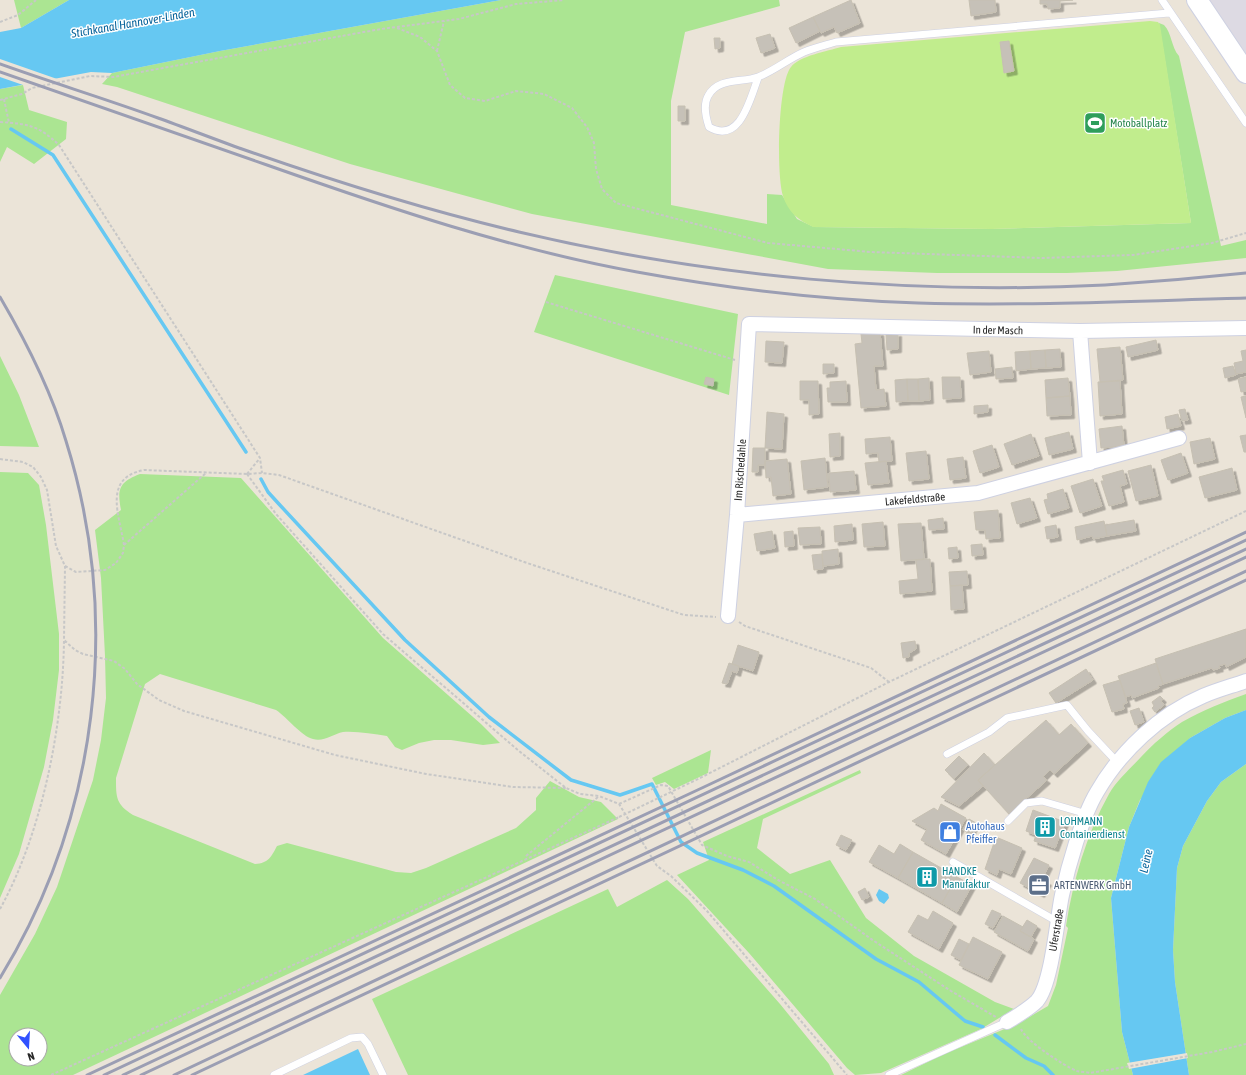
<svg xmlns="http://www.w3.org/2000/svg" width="1246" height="1075" font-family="'Asap Condensed',sans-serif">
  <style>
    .industrial { fill: #dddae3 }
    .green { fill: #abe592; fill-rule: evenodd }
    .pitch { fill: #c1ed8d }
    .water { fill: #66c8f2 }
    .pier { fill: #ebe4d8 }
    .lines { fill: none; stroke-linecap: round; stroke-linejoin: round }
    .stream { stroke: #66c8f2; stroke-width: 3.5 }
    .building { fill: #c6c1b8; stroke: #c6c0b2; filter: url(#shadow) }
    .service-casing { stroke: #ced1e2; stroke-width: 8 }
    .minor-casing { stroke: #ced1e2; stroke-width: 16 }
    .secondary-casing { stroke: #ced1e2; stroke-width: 22 }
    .path { stroke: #c7c7c7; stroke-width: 2; stroke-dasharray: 3 2; stroke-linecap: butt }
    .service { stroke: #fff; stroke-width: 7 }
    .minor { stroke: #fff; stroke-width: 14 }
    .secondary { stroke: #fff; stroke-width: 20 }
    .rail { stroke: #9b9eb3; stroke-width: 3 }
    .path-bridge { stroke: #c7c7c7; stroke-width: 2; stroke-dasharray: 3 2; stroke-linecap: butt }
    .labels { text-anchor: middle; stroke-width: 3; stroke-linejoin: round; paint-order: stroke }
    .leisure-label { font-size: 11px; fill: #27864d; stroke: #fff; text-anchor: start }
    .street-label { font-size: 11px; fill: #282828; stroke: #fff }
    .culture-label { font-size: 11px; fill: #0d838f; stroke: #fff; text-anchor: start }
    .shop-label { font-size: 11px; fill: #366cbe; stroke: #fff; text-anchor: start }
    .service-label { font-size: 11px; fill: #4e5e75; stroke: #fff; text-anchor: start }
    .water-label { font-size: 12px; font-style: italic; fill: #08649b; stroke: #fff }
  </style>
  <defs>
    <filter id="shadow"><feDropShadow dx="3.5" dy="3.5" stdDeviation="0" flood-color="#0004"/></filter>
  </defs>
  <rect width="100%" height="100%" fill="#ebe4d8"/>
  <path class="industrial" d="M1209,0h37v54z"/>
  <path class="green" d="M14,0h55l-48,28z
    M501,0h278l1,6 -95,26 -14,69v104l96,19v-30l15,1 15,24 17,8 178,2 199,-6 -32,-200 5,2c8,8 7,22 15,31l42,190 25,-6v18l-129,13 -50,2h-130l-109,-4 -296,-55 -182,-50 -233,-77 -15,-3 10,-11 108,-22z
    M23,85l6,25 38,12 -1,17 -32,25 -27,-17 -7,15v-73z
    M555,275l183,39 -9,81 -195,-63z
    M0,356l19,39 20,52 -39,-1z
    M0,472l28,1 11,12 7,40 13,109v36l-6,50 -9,47 -25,87 -19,44z
    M140,474l101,4 142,160 98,86 19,19 -17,2 -32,-5h-17l-15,3 -17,7 -7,-3 -8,-11c-14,-2 -30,-5 -44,-4 -10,2 -19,10 -30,7 -12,-3 -25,-21 -37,-29l-116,-36 -15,10 -29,94c0,20 0,26 17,37l122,49c14,-1 16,-7 22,-18l10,-3 109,29 15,1 15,-5 90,-40 20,-18v-12l14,-17 29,16 22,5 17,17 -545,256h-73v-80l35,-61 22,-47 36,-107 8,-40 5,-42 -1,-42 -4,-78 -6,-48 26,-20c-4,-21 -2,-28 19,-36zM16,1035h24v24h-24z
    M1246,694v16l-21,8 -35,20 -50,62 -11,27 -18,71 11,134 11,43h-232l43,-21 75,-31 29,-17 8,-21 12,-57 -2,-2c7,-45 20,-91 43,-132 8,-14 21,-25 32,-37 12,-13 26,-25 41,-35 21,-12 42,-20 64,-28z
    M711,750l-3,23 -34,16 -9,-7 -9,3 -4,-7z
    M1246,764v311h-57l-14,-93 -2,-32 4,-82 6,-22 24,-45 14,-19z
    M860,770l1,3 -98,46 -6,29 33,26 40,-14 36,58 48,38 81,46 19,7 -33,20 -100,44 -26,2 -8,-7 -98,-115 -72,-78 32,-15 -6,-18z
    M667,880l21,19 92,105 49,60 5,11h-426l-36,-76 236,-110 9,18z"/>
  <path class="pitch" d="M1150,21l8,1 2,3 31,198 -199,6 -179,-2c-15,-7 -25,-15 -30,-31 -7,-20 -5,-114 8,-129 8,-11 37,-16 50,-20z"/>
  <path class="water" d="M69,0h432l-281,51 -108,22 -21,-1 -91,17v-57l21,-4z
    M1246,710v54l-25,18 -14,19 -24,45 -6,22 -4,82 2,32 14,93h-56l-11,-43 -11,-134 18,-71 19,-45 13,-20 29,-24 35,-20z
    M879,889l9,5 1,4 -5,6 -5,-3 -3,-6z
    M358,1049l12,26h-67z"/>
  <path class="pier" d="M0,59l60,21 -33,6 -4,-1 -23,-8z
    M1187,1053l1,5 -59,11 -2,-6z"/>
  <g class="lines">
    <path class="stream" d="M11,129l42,26 193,297
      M261,479l7,13 10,11 127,137 84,77 82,63 49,15 32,-11 29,58 16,11 46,17 31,16 102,73 43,23 46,39 18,6
      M995,1035l31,23 18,8 9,9"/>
  </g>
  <path class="building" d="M851,0l9,23 -23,10 -3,-6 -13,6 -8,-16z
    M969,0h26l1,12 -25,4z
    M1040,0h33l-13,1v7l-12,1 -1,-5h-7z
    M813,17l7,14 -24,12 -7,-15z
    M770,34l5,14 -14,5 -5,-15z
    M714,38h6v10l-5,1z
    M1009,41l5,30 -10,2 -4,-31z
    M678,106h7v15h-7z
    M880,332l3,34h-9l2,24 8,-1 2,17 -25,2 -6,-64 7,-1 -1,-9z
    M898,333v16l-11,1 -1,-16z
    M1156,340l2,10 -30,7 -2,-10z
    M766,341l18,1 -2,21 -17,-1z
    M1120,347l3,33 -23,2 -3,-33z
    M1060,349l1,18 -15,1 -1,-18z
    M1045,350l1,18 -15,1 -1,-18z
    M1246,350v22l-10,2 -2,-11 9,-2 -2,-10z
    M989,351l2,21 -21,3 -3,-22z
    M1030,351l1,18 -15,2 -1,-19z
    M823,364h11v9l-11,1z
    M1233,366l3,9 -11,3 -2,-10z
    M1012,367l1,11 -17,1 -1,-10z
    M706,377l8,2 -1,7 -9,-2z
    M942,377h18l1,21 -18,1z
    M1246,377v14l-5,1 -3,-13z
    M929,378l1,22 -11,1 -1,-22z
    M1068,378l2,18 -24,2 -1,-18z
    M907,379l1,22 -12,1 -1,-22z
    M907,379h11l1,22h-11z
    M800,381h18l1,33 -10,1v-15h-9z
    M846,381l1,21h-19l-1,-14h3v-6z
    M1120,381l2,33 -22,2 -2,-34z
    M1070,396l1,19 -24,1 -1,-18z
    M1246,396v22l-5,-21z
    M988,405v7l-14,2v-8z
    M1185,409l3,11 -6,1 -3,-11z
    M767,412l17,2 -2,35 -17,-1z
    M1178,414l3,12 -14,3 -2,-12z
    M1122,426l2,20 -23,2 -2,-19z
    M1069,432l4,17 -24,6 -4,-17z
    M840,433v23l-10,1 -1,-23z
    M1031,434l8,22 -27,9 -8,-21z
    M1246,435v17h-2l-4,-16z
    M890,437l2,24 -13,1 -1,-9 -12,1 -1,-15z
    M1210,438l5,21 -21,5 -4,-22z
    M992,445l7,22 -19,6 -7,-22z
    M753,448h12v17h-7v7h-6z
    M926,451l3,28 -20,2 -3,-28z
    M1181,453l7,20 -20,7 -7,-20z
    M963,457l3,21 -16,2 -3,-21z
    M825,458l3,29 -24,3 -3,-29z
    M787,459l4,35 -18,2 -2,-19 -5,1 -1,-17z
    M886,461l3,22 -21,2 -3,-22z
    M1151,465l7,31 -22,5 -8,-30z
    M1232,468l5,22 -32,8 -6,-21z
    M1123,470l4,14 -7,2 4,16 -15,4 -8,-25h3l-2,-5z
    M854,471l2,19 -26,2 -1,-19z
    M1093,479l9,27 -22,7 -9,-27z
    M1063,489l6,19 -21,6 -4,-14 4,-1 -1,-5z
    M1030,498l7,20 -20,6 -6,-21z
    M998,510l2,28 -14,1 -1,-9h-9l-2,-18z
    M943,518l1,11 -15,1 -1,-10z
    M1134,520l2,11 -29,5 -2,-11z
    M1104,521l3,15 -14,3 -1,-3 -15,4 -2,-13z
    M883,522l2,24 -21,1 -2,-23z
    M921,523l3,36 -23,2 -3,-37z
    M852,524l1,16 -18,2 -1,-16z
    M1056,525l2,12 -11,2 -2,-12z
    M820,527l1,17 -21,1 -2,-17z
    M772,531l3,17 -18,3 -3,-17z
    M793,531l1,15 -9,1 -1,-15z
    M982,544l1,11 -11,1 -1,-11z
    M957,547l1,11 -9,1 -1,-11z
    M838,549l1,15 -16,2 -1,-15z
    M822,554l1,15 -9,1 -2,-15z
    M930,559l2,32 -32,3 -1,-13 19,-2 -2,-19z
    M967,571l1,14 -18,1 -1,-14z
    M962,585l2,24 -13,1 -1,-24z
    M1246,629v28l-20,10 -1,-3 -6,2 1,2 -7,2 -1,-2 -49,16 -8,-25z
    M915,641l1,8 -7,4v4l-6,1 -2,-15z
    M738,645l21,7 -6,19 -21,-7z
    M729,663l10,3 -2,7 -5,-2 -5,13 -5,-1z
    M1156,663l7,21 -5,2 1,2 -27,10 -1,-3 -5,2 -8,-21z
    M1086,669l7,11 -37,23 -7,-10z
    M1120,680l7,23 -4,1 1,5 -12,3 -9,-27z
    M1160,696l3,3 -2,2 3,4 -9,7 -3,-4 2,-2 -2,-4z
    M1139,708l5,14 -9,3 -5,-14z
    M1046,720l13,15 12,-11 17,19 -34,31 -4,-4 -7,7 4,3 -38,34 -31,-34z
    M984,753l11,12 -17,15 5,6 -24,20 -18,-9z
    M959,756l9,9 -14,14 -9,-9z
    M941,804l25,14 -20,36 -25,-14 6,-11 -15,-8 22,-13 4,3z
    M1033,810l32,12 -10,26 -21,-7 2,-6 -10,-4z
    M969,819l7,4 -6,11 -7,-4z
    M841,835l11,5 -6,10 -10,-5z
    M996,837l26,11 -11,26 -12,-5 -2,6 -12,-6z
    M900,844l13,8 -15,26 -29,-16 10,-17 15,9z
    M913,852l44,25 -15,26 -44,-25z
    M1034,858l15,7 -7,14 6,3 -7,12 -21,-11z
    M957,877l15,8 -15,27 -15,-9z
    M865,888l4,9 -7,3 -4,-8z
    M992,910l9,4 -8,14 -8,-4z
    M933,911l20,12 -14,26 -31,-17 10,-17 10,5z
    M1003,916l20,11 -3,4 14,8 -6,12 -34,-19z
    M1027,920l10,6 -6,11 -11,-6z
    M973,937l29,15 -14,27 -29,-14z
    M959,939l10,5 -8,16 -10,-5z"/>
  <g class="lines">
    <g class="service-casing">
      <path id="service" d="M1162,0l84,123
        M758,78c-8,21 -18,67 -49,49 -3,-9 -6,-22 -1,-31 10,-19 34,-13 50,-19 16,-6 30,-18 46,-25 10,-4 22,-7 32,-10l333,-29
        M947,754l42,-22 18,-14 60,-13 21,26 29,31
        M1008,821l18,-18 16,-2 45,13
        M953,862l105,60
        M274,1075l77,-37 11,-1 6,7 15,31
        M889,1075l118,-53"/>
    </g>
    <g class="minor-casing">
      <path id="minor" d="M1080,331l10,132
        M737,515l241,-22 201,-55
        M728,616l9,-101 12,-191 331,7 166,-3
        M1007,1022c10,-6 22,-13 30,-21 15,-17 20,-83 25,-106 6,-28 20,-78 35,-103 23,-40 63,-78 106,-96 14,-6 29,-10 43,-15"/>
    </g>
    <g class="secondary-casing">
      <path id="secondary" d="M1197,0l49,73"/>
    </g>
    <path class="path" d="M0,22l18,-7 18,-15
      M397,28l23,9 17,14 13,34 15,13 20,3 31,-10 28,3 28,14 15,19 7,16 2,26 6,20 14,14 152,40 103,9 171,6 91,-3 79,-12 34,-10
      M437,51l7,-30
      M4,99l5,24
      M0,100l22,-6 10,-6 58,-12 23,1 268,-48 78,-10 57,-15 48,-4
      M0,122c28,2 38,3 59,23l201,313 2,15
      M546,302l189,58
      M0,459l23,3 10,5 8,10 6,13 9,56 9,20 -1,74 11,10 8,4 31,7 11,8 12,15 22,16 25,11 151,44 91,19 87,13 53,1
      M247,474l29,40 107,120 136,117 47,37 14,6 19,2 20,8 38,62 14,10 36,35 140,164
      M247,474l13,-16
      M124,545l82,-72
      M65,566l11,6 29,-2 11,-7 7,-10 1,-8c-5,-31 -21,-67 20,-75l103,4 15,-1 17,2 248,88 157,52 32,2
      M739,622l6,4 126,42 18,14
      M700,778l189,-96 357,-171
      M619,804l42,-19 7,1 34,59 25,11 22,6 29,18 37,19 59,42 77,50 45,26
      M526,856l72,-59
      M0,909c42,-76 63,-183 64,-269
      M1021,1029c5,12 43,37 56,42 4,1 9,1 13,2l122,-21 34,-8
      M51,1075l568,-258"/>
    <use href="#service" class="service"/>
    <use href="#minor" class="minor"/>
    <use href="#secondary" class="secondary"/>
    <path class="rail" d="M0,64c53,19 106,35 158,54 28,10 56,21 84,31 91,32 183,61 277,83 190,45 391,63 586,53 47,-3 94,-7 141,-12
      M0,72c89,31 178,62 267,93 122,43 243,84 370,107 93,17 187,28 281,31 109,3 219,-2 328,-5
      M0,297c27,46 51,93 66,144 56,179 32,377 -66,537
      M87,1075l617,-288 542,-255
      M104,1075l1142,-535
      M123,1075l1123,-526
      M141,1075l1105,-518
      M174,1075l1072,-504
      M192,1075l1054,-495"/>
    <path class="path-bridge" d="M619,817l81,-39"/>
  </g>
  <defs>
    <g id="stadium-square" transform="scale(1.15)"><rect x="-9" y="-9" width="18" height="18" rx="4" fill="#2e9e5b" stroke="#fff"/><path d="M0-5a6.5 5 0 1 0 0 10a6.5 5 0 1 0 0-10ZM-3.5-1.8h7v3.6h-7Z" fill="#fff"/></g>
    <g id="building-square" transform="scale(1.15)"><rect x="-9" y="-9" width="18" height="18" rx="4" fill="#0f9aa8" stroke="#fff"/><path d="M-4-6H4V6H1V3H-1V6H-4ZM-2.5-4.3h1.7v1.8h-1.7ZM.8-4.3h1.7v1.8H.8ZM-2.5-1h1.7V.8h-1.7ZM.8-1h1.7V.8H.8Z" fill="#fff"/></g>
    <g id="shop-square" transform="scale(1.15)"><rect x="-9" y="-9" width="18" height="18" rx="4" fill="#3f7fe0" stroke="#fff"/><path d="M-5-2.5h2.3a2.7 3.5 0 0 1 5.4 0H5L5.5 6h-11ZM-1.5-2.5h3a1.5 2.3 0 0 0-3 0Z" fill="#fff"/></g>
    <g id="office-square" transform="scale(1.15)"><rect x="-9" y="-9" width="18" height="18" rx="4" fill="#5c6f8a" stroke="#fff"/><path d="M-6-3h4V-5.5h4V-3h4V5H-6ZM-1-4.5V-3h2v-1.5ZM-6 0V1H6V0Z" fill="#fff"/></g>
  </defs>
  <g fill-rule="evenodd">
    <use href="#stadium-square" x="1095" y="123"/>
    <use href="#building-square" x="1045" y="827"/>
    <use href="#shop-square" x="950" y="832"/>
    <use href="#building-square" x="927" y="877"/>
    <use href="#office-square" x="1039" y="885"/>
  </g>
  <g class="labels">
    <g class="leisure-label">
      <text x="1110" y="127">Motoballplatz</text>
    </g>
    <g class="street-label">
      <text transform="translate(998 330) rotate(1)" y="4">In der Masch</text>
      <text transform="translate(740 470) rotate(-86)" y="4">Im Rischedahle</text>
      <text transform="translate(915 499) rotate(-5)" y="4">Lakefeldstraße</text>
      <text transform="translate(1056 930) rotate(-80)" y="4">Uferstraße</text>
    </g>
    <g class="culture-label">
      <text x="1060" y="825">LOHMANN<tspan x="1060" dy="13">Containerdienst</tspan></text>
      <text x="942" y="875">HANDKE<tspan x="942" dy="13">Manufaktur</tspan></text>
    </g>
    <g class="shop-label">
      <text x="966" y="830">Autohaus<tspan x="966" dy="13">Pfeiffer</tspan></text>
    </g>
    <g class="service-label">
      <text x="1054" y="889">ARTENWERK GmbH</text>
    </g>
    <g class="water-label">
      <text transform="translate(133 23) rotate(-10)" y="4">Stichkanal Hannover-Linden</text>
      <text transform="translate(1146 861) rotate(-77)" y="4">Leine</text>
    </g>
  </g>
  <g transform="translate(28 1047) rotate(162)"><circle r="19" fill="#ffffff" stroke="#a9a9a9"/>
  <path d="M0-3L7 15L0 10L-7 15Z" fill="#3151ff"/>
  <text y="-6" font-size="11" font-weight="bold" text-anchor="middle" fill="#282828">N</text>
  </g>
</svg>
